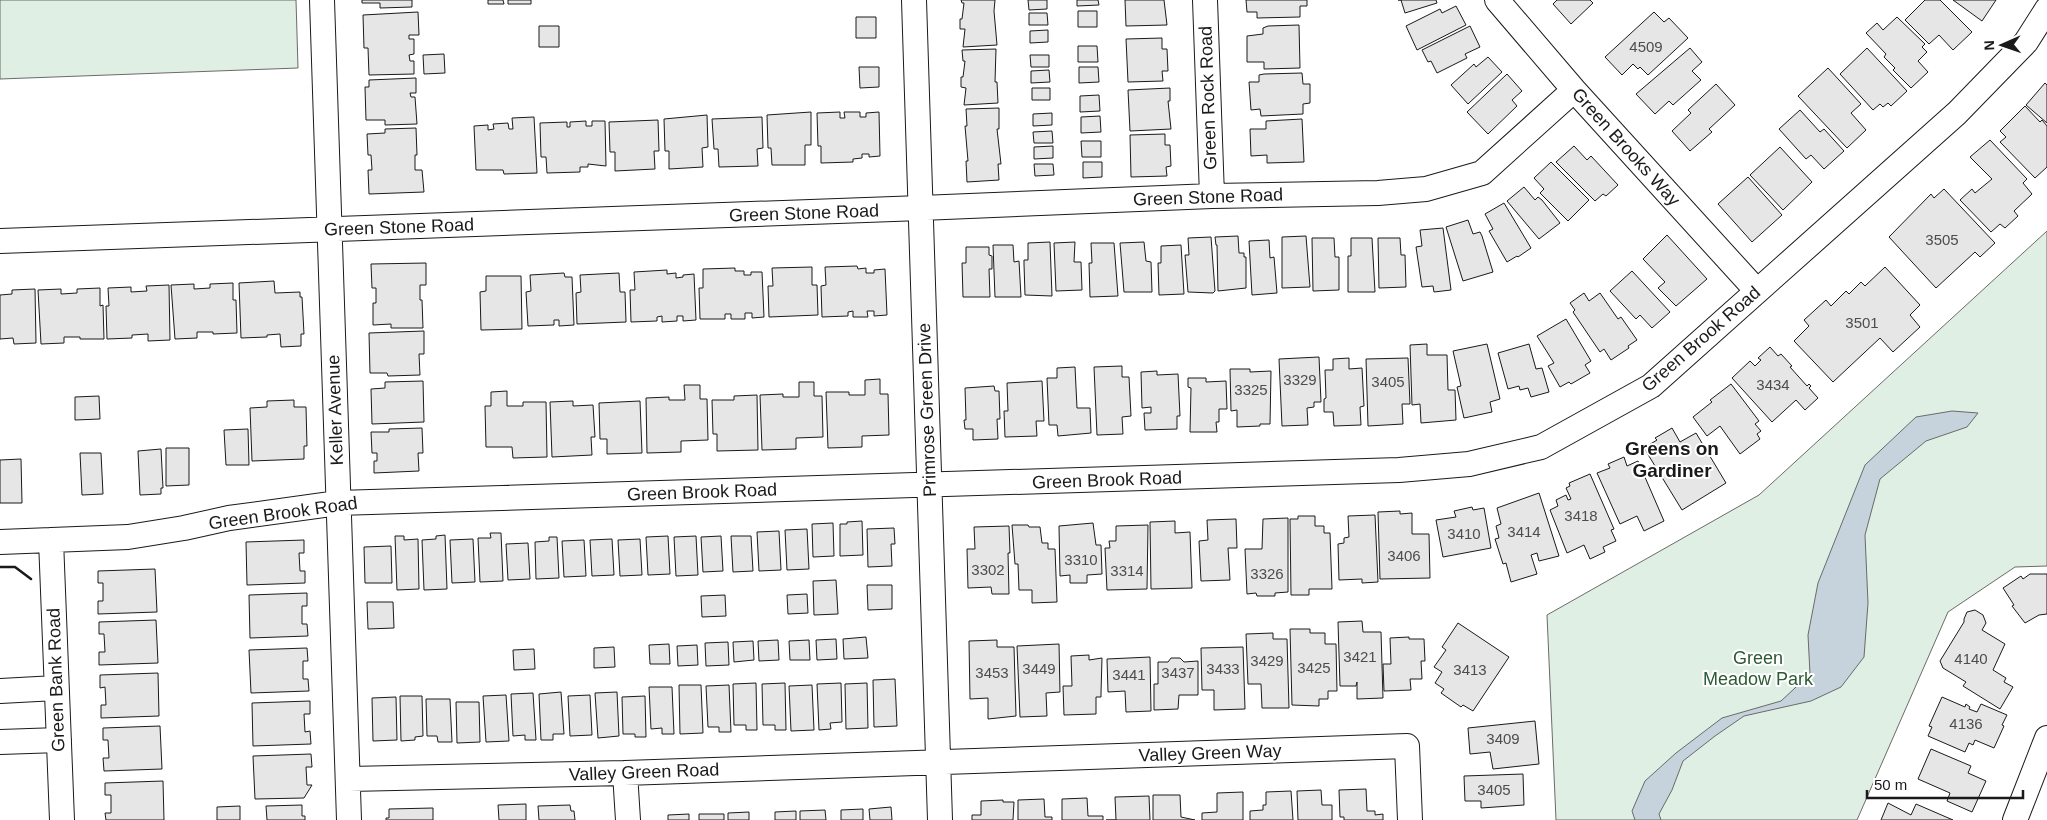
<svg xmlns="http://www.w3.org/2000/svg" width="2047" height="820" font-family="Arial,sans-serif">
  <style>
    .green { fill: #e0efe3; stroke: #6a6a6a }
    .water { fill: #c6d2dc; stroke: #6a6a6a }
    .building { fill: #e6e6e6; stroke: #1a1a1a }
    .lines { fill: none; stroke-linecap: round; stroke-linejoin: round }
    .minor-casing { stroke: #1a1a1a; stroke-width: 26 }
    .minor { stroke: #fff; stroke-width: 24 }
    .wall { stroke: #1a1a1a; stroke-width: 2.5 }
    .labels { text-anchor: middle; stroke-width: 4; stroke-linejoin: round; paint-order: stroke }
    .number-label { font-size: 15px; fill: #4d4d4d }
    .street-label { font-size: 18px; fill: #1a1a1a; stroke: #fff }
    .park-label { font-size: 18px; fill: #2b5a34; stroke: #fff }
    .neighbourhood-label { font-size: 19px; font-weight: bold; fill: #1a1a1a; stroke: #fff }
  </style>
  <rect width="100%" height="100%" fill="#fff"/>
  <path class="green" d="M0,0h296l2,68 -298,11z
    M2047,231v335l-32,1 -67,45 -91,208h-301l-9,-205 212,-120z"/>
  <path class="water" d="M1952,411l26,2 -11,14 -41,14 -46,38 -15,56 3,68 -4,54 -23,30 -30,14 -67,15 -29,20 -32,25 -11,29 -13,24 2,6h-26l-3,-9 13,-30 31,-28 46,-35 59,-17 29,-27 -2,-39 10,-52 47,-118 51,-48z"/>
  <path class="building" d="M362,0h50v7l-32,1v-5h-18z
    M488,0h15l1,4h-16z
    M508,0h23v4h-23z
    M961,0h34l-1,11 3,34 -34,2 2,-18h-5v-10h2l2,-16h-2z
    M1028,0h19v9l-18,1z
    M1077,0h21l1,5 -22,1z
    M1125,0h39l3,25 -41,1z
    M1307,0v6h-7v11l-43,1v-6h-10l-1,-12z
    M1398,0h38l1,3 -32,10 -4,-13z
    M1557,0h33l3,3 -22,21 -18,-20z
    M1925,0h15l32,32 -19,18 -14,-15 -10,9 -24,-24z
    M1953,0h43l-14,21z
    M1456,6l10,19 -49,25 -11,-24 34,-17 2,4z
    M1078,11h19v16h-19z
    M418,12l1,23h-10v4h5v15l-5,1 1,6h4v13l-45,1 -1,-27h-4l-1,-33z
    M1654,12l10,10 5,-4 19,20 -40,37 -8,-8 -2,2 -5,-5 -11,11 -17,-18z
    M1029,13h18l1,12h-19z
    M856,17h20v21h-20z
    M1897,17l28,27 -3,3 5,5 -9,9 10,11 -17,16 -18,-18 2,-2 -11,-11 2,-3 -20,-21 11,-10 6,7z
    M1299,25l1,43 -36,1v-7h-17v-26l16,-2v-6l5,-2z
    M539,26h20v21h-20z
    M1470,26l10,21 -15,7 2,4 -30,15 -6,-12 -3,1 -6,-12z
    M1048,30v12l-18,1v-12z
    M1162,38v11h5l1,22h-6l1,10 -35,1 -2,-43z
    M1078,46h19l1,16h-20z
    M1690,48l12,14 -10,9 9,9 -28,25 -4,-4 -14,13 -19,-20z
    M1867,48l40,43 -16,15 -3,-3 -5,4 -3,-3 -7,6 -33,-36z
    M996,49l-1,33h2l1,21 -34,2 2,-17 -5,-1v-10h2l2,-16h-2l-1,-11z
    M444,54l1,19 -21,1 -1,-19z
    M1030,55h19v12h-18z
    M1488,57l14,15 -34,32 -17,-19 23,-21 2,3z
    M859,67h20v20l-19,1z
    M1079,67h19l1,15 -20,1z
    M1828,68l33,36 -10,9 15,17 -19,18 -49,-52z
    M1049,70l1,12 -19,1v-12z
    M1302,73l1,11h7v19l-7,1v10l-42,2 -1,-7 -9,1 -2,-28h10v-7l5,-1z
    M1507,74l15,17 -10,9 5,6 -29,28 -21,-22z
    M416,78v15h-6l1,4h4l2,27 -32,1v-5h-19l-1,-33h4v-7z
    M2045,83l2,2v38l-21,-18z
    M1716,84l19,21 -26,24 3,3 -22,19 -18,-20 19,-18 -3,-3z
    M1032,88h18v12h-18z
    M1170,88v13h-2l3,28 -41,2 -2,-41z
    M1099,95l1,16 -20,1v-16z
    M2025,106l15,16 2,-2 5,6v41l-12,11 -35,-36 6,-5 -6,-6z
    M999,108v21h-2l4,35h-3l1,16 -32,2 -1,-21h2l-3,-35h2l-1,-17z
    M1800,110l20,22 4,-3 20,22 -20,18 -13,-14 -5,4 -27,-30z
    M811,112v33h-6v20h-33l-1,-17h-3l-1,-33z
    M840,112v6h5l-1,-6h16v5h6v-4l13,-1 1,44 -11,1v-3h-7v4l-9,1v3l-32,1v-17h-3l-1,-33z
    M1052,113v12l-19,1v-12z
    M707,115l1,32 -6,1 1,19 -34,2v-18h-4l-1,-32z
    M1100,116l1,16 -20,1v-16z
    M534,117l3,56 -33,1 -1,-4h-27l-2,-44 14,-1v5l6,-1 -1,-5 15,-1 1,6h4l-1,-11z
    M762,117l1,31 -6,1 1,17 -39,1 -1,-18h-4l-2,-30z
    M1302,119l2,43 -37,1v-8l-16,1 -1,-27h16v-8z
    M658,120l1,31h-5l1,18 -40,2v-19h-5l-1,-30z
    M586,121v5h6v-5h13l1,45 -18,-2v3h-8v5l-33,1 -1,-16h-5l-1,-34 27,-1v5h3v-5z
    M416,128l1,27h-2v15h7l2,22 -55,2 -1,-24h4l-1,-15h-3l-1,-21 18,-1v-4z
    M1052,131l1,12h-19l-1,-11z
    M1165,134v11h5l1,21 -5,1 1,9 -36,1 -1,-42z
    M1990,140l37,39 -4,4 9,11 -18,17 4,5 -13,12 -5,-4 -9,8 -31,-32 12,-11 3,4 17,-14 -22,-22z
    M1081,141h20v16h-19z
    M1053,146v12l-19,1v-12z
    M1574,146l13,14 4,-4 27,29 -12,11 -3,-2 -8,7 -39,-39z
    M1780,147l32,35 -29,28 -33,-35z
    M1083,162h19v15l-19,1z
    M1551,162l38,38 -21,21 -28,-28 4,-4 -10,-11z
    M1034,164h19l1,11 -19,1z
    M1748,177l34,38 -30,27 -34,-38z
    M1524,187l11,13 3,-3 4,3 18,23 -21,16 -32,-38z
    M1944,189l51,54 -15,14 -5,-5 -39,36 -47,-51 42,-43 3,4z
    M1504,203l27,45 -13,9 -1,-1 -10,6 -18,-31 4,-2 -8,-15z
    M1468,220l5,14 7,-2 2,4 11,36 -30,9 -17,-54z
    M1443,228l8,62 -17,2 -1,-6 -11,1 -6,-40 6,-1 -2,-16z
    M1667,235l40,44 -31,27 -18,-18 7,-6 -22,-23z
    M1238,236l1,17h5v4h2v31l-28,3 -1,-46h-1l-1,-8z
    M1306,236l4,51 -28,1v-51z
    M1211,237l4,54 -2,2 -25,-1 -3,-37h4l-1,-17z
    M1312,238h22l1,19h4v33l-26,1z
    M1351,238h21l3,54h-27v-36h3z
    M1378,238h22l1,17h4l1,32 -27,1z
    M1269,240l1,18 4,-1 3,36 -25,2 -3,-54z
    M1050,242l2,54 -27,-1 -1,-31v-4h4v-17z
    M1075,242l-1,20h7l1,28 -26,1 -2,-48z
    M1144,242l2,19 5,1 1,30h-28l-4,-49z
    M1091,243h23l4,53 -28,1 -1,-34h3z
    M993,245h20l1,17 5,-1 2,36h-26z
    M1181,245l3,49 -25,1 -1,-32h3v-17z
    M966,247h23v8l3,1v13h-3l1,28h-27l-1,-34h4z
    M426,263v22h-6v15h2l1,28h-32v-4l-18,1v-22h3v-15h-4l-1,-24z
    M857,266l1,3 8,-1v5h8v-3l11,-1 2,46 -13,1v-5h-7l1,6h-15v-6l-5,1v4l-26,1 -1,-31 5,-1 -1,-18z
    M812,267v18h5l1,30 -49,2 -1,-31h5l-1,-18z
    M1885,267l35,38 -10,10 10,12 -27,25 -13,-14 -47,44 -39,-41 15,-15 -5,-6 22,-20 5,6 15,-15 3,3 12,-12 4,4z
    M735,268v3h9v4h7v-3h11l2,45 -12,1v-5h-7v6h-14v-5h-6v5h-25l-1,-31h4v-19z
    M667,270v4l9,-1v5l7,-1v-2l11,-1 2,46 -13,1v-5h-6v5l-15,1v-6l-5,1v4l-26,1 -1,-32h5l-1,-18z
    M1632,271l38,41 -18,16 -12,-13 -4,4 -26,-28z
    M564,273l1,4h7l2,48 -15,1v-6h-5v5l-26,1 -2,-34 5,-1 -1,-16z
    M619,273l1,19h5l1,30 -49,2 -1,-31 5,-1 -1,-17z
    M486,276h35l1,53 -41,1 -1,-38 6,-1z
    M274,281l1,12 25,-1v5h2l2,37h-3v12l-20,1 -1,-13 -13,1v2l-26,1 -2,-55z
    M233,283v17h3l1,33 -24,1v-2h-16v6l-22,1 -4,-54 23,-1v5l16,-1v-4z
    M169,285l1,55 -22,1v-7l-16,1v3l-25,1 -1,-33h3l-1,-18 23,-1v5l16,-1 -1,-5z
    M100,288v18l3,-1 1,34h-24v-2h-16v6l-23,1 -3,-54 23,-1v5l16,-1v-4z
    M35,289l1,54 -22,1 -1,-6 -13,1v-44l12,-1v-4z
    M1584,293l5,8 11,-8 18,26 3,-2 16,23 -9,6 1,2 -18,12 -7,-11 -4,3 -27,-40 2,-2 -5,-7z
    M1566,319l25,42 -6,4 5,8 -19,11 -2,-2 -9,5 -12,-21 6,-3 -17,-27z
    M424,331v23h-5l1,21 -32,1 -1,-3h-17l-1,-40z
    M1427,344v11h20l1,35h7l1,30 -35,3 -1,-19 -8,1 -2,-60z
    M1487,344l13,55 -10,3 2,10 -28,6 -7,-31 4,-1 -8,-35z
    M1529,344l7,25 6,-1 7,24 -18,5 -3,-9 -8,2 -1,-4 -11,3 -10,-36z
    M1770,347l8,9 3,-2 11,12 -2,1 17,19 2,-2 2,2 -2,2 9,10 -13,12 -9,-10 -24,22 -40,-44 18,-17 5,5 6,-6 -3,-2z
    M1319,357l2,45h-7v5l-7,1 1,17 -26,1 -3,-67z
    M1349,358v11l13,-1 2,38 -4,1 1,18 -27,1 -1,-14h-9v-13l2,-1 -1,-28h8v-11z
    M1408,358l2,46h-8l1,20 -35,2 -2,-67z
    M1122,366v11h7l2,39 -9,1 1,17 -26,1 -3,-68z
    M1075,367l2,41h13l1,25 -33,3 -1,-11h-8l-2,-47h10v-10z
    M1230,369h20v3l21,-1 -1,53h-10v2l-23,1v-17l-6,1z
    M1157,371v4l21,-1 2,42h-3v13l-32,1 -1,-17h7v-6l-9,1 -1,-36z
    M1188,378h18v4l20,-1 1,28h-8v13h-3l1,10h-27l1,-44 -3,-1z
    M880,379v15h8l1,41 -27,1v11l-34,1 -2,-56h23v3h16v-15z
    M423,381l1,41 -52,2 -1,-35 14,-1v-6z
    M1042,381l2,40h-8l1,15 -32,1 -1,-26h4l-1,-28z
    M799,382h15v14h8l1,41 -27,1v11l-34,1 -2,-55 23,-1v3h16z
    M1731,384l28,37 -4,3 6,7 -4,3 3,5 -20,15 -20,-28 -13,10 -14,-19 19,-15 -2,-2z
    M684,385h16v14h7l1,41 -27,1v11l-34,1 -1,-55 23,-1v3h16z
    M994,386l1,5h4l1,28h-3l1,20 -25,1v-11h-8l-1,-9h2l-1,-32z
    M507,391v15h16v-4h23l1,55 -34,1 -1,-11h-26l-1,-41h6v-14z
    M757,395l1,55 -41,1v-17h-4l-1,-34h22v-4z
    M99,396l1,23 -25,1v-23z
    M294,400v7h12l1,39h-3v13l-52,2 -2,-53 17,-1v-6z
    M573,401v5l20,-1 2,32h-4l1,18 -40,2 -2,-55z
    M640,401l2,52 -35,1v-15h-7l-1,-36z
    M422,428l1,25h-5l1,18 -45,2v-12h3v-8h-5l-1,-21h18v-3z
    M1672,428l8,14 16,-9 30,50 -44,27 -38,-62 13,-8 -2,-2z
    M248,429l1,36h-23l-2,-35z
    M166,448h23v37l-23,1z
    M161,449l2,39h-2v6l-21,1 -2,-44z
    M80,453h21l2,41 -21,1z
    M1624,457l3,9 11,-5 26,60 -20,10 -7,-15 -17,8 -23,-51 13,-5 -2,-4z
    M21,459l1,44h-22v-43z
    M1590,474l24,55 -3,1 5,11 -13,6 2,5 -15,7 -6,-14 -17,8 -17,-43 8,-4 -2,-6 10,-5 2,5 3,-1 -5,-11 4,-2 -1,-3z
    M1539,493l20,63 -20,5 -2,-8 -6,2 6,19 -26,8 -5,-19 -3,1 -8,-25 4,-1 -3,-12 5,-2 -4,-16z
    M1472,507l1,3 11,-2 7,40 -48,9 -7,-37 20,-3 -2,-6z
    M1400,511v3l12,-1v21h17l1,44 -50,1 -2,-67z
    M1375,515l3,67 -16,1v-4l-23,1 -1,-36 6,-1v-5l5,-1 -1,-21z
    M1298,516h17v10h9v7h6l2,56h-23v6h-18l-1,-76h8z
    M1288,518v74l-13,1v3h-18l-1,-3 -9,1 -2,-45h17l1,-30z
    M1236,519l1,29h-9l2,32 -29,1 -2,-40 9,-1 -1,-20z
    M862,521l1,34 -23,1v-32h7v-2z
    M1175,521v12l15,-1 2,56 -41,1 -1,-67z
    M833,523l1,33 -21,1 -1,-33z
    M1093,523l3,22h5l1,29 -15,1v8h-17v-8l-10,1 -1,-50z
    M1012,525h16l1,2h11l2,16h6v6h7l2,53 -25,1v-13h-13l-1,-26h-3z
    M1148,525l-1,64 -40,1 -2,-42h5l-1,-7h7v-15z
    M1009,526l1,27h-2l1,41h-17l-1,-7 -23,1 -1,-39h8l-1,-22z
    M894,528l1,16h-4l1,22 -24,1 -1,-38z
    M807,529l2,40 -22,1 -2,-40z
    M779,531l2,39 -22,1 -2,-39z
    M490,533h11l2,48 -23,1 -2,-44h13z
    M445,535l2,54 -23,1 -2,-50 14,-1v-3z
    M395,536h9v4l14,-1 1,50 -22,1z
    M668,536l2,38 -22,1 -2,-38z
    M696,536l2,39 -22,1 -2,-39z
    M721,536l2,35 -20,1 -2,-35z
    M731,536h20l2,35 -20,1z
    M549,537h8l2,41 -23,1 -1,-37 14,-1z
    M473,539l2,43 -23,1 -2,-43z
    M612,539l2,36 -22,1 -2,-36z
    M640,539l2,36 -22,1 -2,-36z
    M304,540v13h-5l1,18h5v12l-58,2 -1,-43z
    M584,540l2,36 -22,1 -2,-36z
    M528,543l2,36 -22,1 -2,-36z
    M391,546l1,37h-27l-1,-36z
    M155,569l2,43 -59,2v-13h5v-18h-5v-12z
    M2030,574h17v40l-8,1 -14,8 -13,-17 2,-1 -11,-17 18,-12 2,3z
    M836,580l2,34 -24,1 -1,-34z
    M867,585h25v24l-24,1z
    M307,593v13h-5v18h5l1,12 -58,2 -1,-43z
    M807,594l1,19 -20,1 -1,-19z
    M725,595l1,21 -24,1 -1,-21z
    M367,602h26l1,26 -26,1z
    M1975,610l8,5 3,8 -4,7 23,14 -12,26 13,8 -2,4 9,5 -13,22 -37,-23 3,-4 -23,-14 -3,-7 24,-39v-3l3,-7z
    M156,620l2,43 -59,2v-13h6l-1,-18h-5v-12z
    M1362,621l1,11h18l2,66 -26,1v-17l-1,4h-16l-2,-64z
    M1458,623l51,34 -36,54 -10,-6 -2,2 -20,-14 3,-4 -9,-6 7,-11 -8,-5 12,-17 -4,-3z
    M1290,629h20v4h15v11h11l1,47h-9v8h-9v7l-27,-1z
    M1273,633v6h14l2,69h-27l-1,-24h-13l-2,-50z
    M866,637l2,21 -24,1 -1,-20z
    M1409,637v2h15l1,22h-4l1,18h-12l1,11 -27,1 -1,-27h8l-1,-26z
    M836,639l1,20 -20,1 -1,-20z
    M778,640l1,20 -20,1 -1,-20z
    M809,640l1,20h-20l-1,-19z
    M997,640v7h17l2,69 -28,3v-21l-18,1 -1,-58z
    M753,641l1,19 -20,2 -1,-20z
    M728,642l1,23 -23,1 -1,-23z
    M669,644l1,20h-20l-1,-19z
    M1059,644l1,48 -14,1 1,23 -27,1 -3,-71z
    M697,645l1,20 -20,1 -1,-20z
    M614,647l1,20 -21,1v-20z
    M1243,647l2,62 -31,1v-20h-12l-1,-42z
    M307,648l1,13h-5v18h5l1,12 -58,2 -2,-43z
    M534,649l1,20 -21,1 -1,-20z
    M1089,655v5l13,-2 -1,35v4h-5v17l-32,1 -1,-29h9l-1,-30z
    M1150,657l1,54 -25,1 -1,-21 -17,1 -1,-33z
    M1171,658h9l4,4 14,-1v34h-19l-1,14 -24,1v-26h4v-22h10z
    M158,673l1,43 -58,2v-13h5l-1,-18 -5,1v-13z
    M895,679l2,47 -23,1 -1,-47z
    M756,683l1,47h-11v-5h-12l-1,-41z
    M785,683l1,47h-11v-5h-12l-1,-41z
    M841,683l1,39 -12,1 1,6 -12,1 -2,-46z
    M867,683l1,45 -22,1 -1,-45z
    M679,685h22l2,48 -23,1z
    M729,685l2,47h-12v-5h-11l-2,-41z
    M812,685l2,45 -23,1 -2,-45z
    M649,687h23l2,47h-12v-6l-11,1z
    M561,692l3,42h-11v6h-12l-2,-46z
    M617,692l2,44 -21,2 -3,-45z
    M533,693l3,47h-11v-5l-12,1 -2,-42z
    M506,695l3,46 -23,1 -3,-46z
    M590,695l2,40 -22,1 -2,-40z
    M400,696h22l1,40 -8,1v3l-14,1z
    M645,696l1,41h-11v-3h-12l-1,-37z
    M396,697l1,43 -24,1 -1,-43z
    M1942,697l23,10 1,-3 4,3 -1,2 8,3 4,-8 26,11 -5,10 2,1 -10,22 -19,-8 -2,5 -4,-2 -4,9 -37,-16 4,-9 -3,-1z
    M426,699h24l2,43h-14l-1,-6h-10z
    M310,701v13h-6l1,18 5,-1 1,13 -58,2 -1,-43z
    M456,702h23l1,40 -23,1z
    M1535,721l4,43 -46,5 -3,-17 -20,2 -2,-26z
    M160,726l2,43 -58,2 -1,-13h6l-1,-18h-5v-12z
    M1931,749l40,17 -3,7 18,8 -14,31 -25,-11 3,-8 -32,-14z
    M311,754l1,13h-6l1,18h5l-8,13 -49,1 -2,-43z
    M1523,774l1,31 -43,3v-7h-16l-1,-25z
    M163,781l1,39h-58l-1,-7h6v-18h-6v-12z
    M1366,789l1,22h8v4l8,-1v6h-39v-3h-4l-1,-27z
    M1321,790l1,15h10v15h-34l-1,-29z
    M1291,791l2,29h-43v-9l13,-1v-5h3v-13z
    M1243,792v28h-41v-7l15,-1v-19z
    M1153,795h27l1,22 14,3h-42z
    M1149,796l1,24h-44h10l-1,-23z
    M1087,798l1,18h15v4h-41v-21z
    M1044,799l1,18h7v3h-34v-20z
    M1003,800v2h11l-1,18h-41v-5h9v-14z
    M1888,803l23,12 5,-11 37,16h-72z
    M526,804v16h-27l-1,-15z
    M302,805v11h3v4h-38l-1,-14z
    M570,805l1,6h3l1,9h-36l-1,-14z
    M240,806v14h-23v-13z
    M891,807l1,13h-22l-1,-11z
    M433,808v12h-47v-2h3v-9z
    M863,809v11h-22v-10z
    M825,810l1,10h-26v-9z
    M796,811v9h-21v-8z
    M749,812v8h-21v-7z
    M689,814v6h-21v-5z
    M699,814h25v6h-25z"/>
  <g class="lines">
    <g class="minor-casing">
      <path id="minor" d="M322,0l27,820
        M914,0l26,820
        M1205,0l7,196
        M1497,0l77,90 183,201
        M0,241l921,-33 291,-12 166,-3 48,-4 56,-16 92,-83
        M51,540l11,280
        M0,542l128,-5 56,-9 45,-10 109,-15 1061,-33 70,-6 72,-17 110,-61 306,-273 69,-71 21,-33
        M0,691l56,-3
        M0,742l59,-2
        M625,773l3,47
        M349,779l276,-6 782,-27 3,74
        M2015,820l32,-82"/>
    </g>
    <use href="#minor" class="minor"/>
    <path class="wall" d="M0,567h15l16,12"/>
  </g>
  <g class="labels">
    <g class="number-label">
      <text x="1646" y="52">4509</text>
      <text x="1942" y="245">3505</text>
      <text x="1862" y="328">3501</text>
      <text x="1300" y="385">3329</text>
      <text x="1388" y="387">3405</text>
      <text x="1773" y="390">3434</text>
      <text x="1251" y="395">3325</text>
      <text x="1581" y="521">3418</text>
      <text x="1524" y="537">3414</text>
      <text x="1464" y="539">3410</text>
      <text x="1404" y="561">3406</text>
      <text x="1081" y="565">3310</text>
      <text x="988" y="575">3302</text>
      <text x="1127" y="576">3314</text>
      <text x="1267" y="579">3326</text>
      <text x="1360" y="662">3421</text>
      <text x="1971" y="664">4140</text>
      <text x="1267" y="666">3429</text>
      <text x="1314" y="673">3425</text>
      <text x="1039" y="674">3449</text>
      <text x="1223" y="674">3433</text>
      <text x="1470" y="675">3413</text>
      <text x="992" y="678">3453</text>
      <text x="1178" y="678">3437</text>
      <text x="1129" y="680">3441</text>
      <text x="1966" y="729">4136</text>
      <text x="1503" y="744">3409</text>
      <text x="1494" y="795">3405</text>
    </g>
    <g class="street-label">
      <text transform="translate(1208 98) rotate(-92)" y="6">Green Rock Road</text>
      <text transform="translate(1626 147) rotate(48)" y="6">Green Brooks Way</text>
      <text transform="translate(1208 197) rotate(-2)" y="6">Green Stone Road</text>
      <text transform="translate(804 213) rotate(-2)" y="6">Green Stone Road</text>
      <text transform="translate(399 227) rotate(-2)" y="6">Green Stone Road</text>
      <text transform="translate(1701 339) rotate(-41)" y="6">Green Brook Road</text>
      <text transform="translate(335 410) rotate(-92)" y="6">Keller Avenue</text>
      <text transform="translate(927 410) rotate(-92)" y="6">Primrose Green Drive</text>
      <text transform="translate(1107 480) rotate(-2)" y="6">Green Brook Road</text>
      <text transform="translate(702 492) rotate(-2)" y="6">Green Brook Road</text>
      <text transform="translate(283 513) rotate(-8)" y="6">Green Brook Road</text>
      <text transform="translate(56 680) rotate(-92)" y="6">Green Bank Road</text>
      <text transform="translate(1210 753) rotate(-2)" y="6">Valley Green Way</text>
      <text transform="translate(644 772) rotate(-2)" y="6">Valley Green Road</text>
    </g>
    <g class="park-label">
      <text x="1758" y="664">Green<tspan x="1758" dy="21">Meadow Park</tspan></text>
    </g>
    <g class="neighbourhood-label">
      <text x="1672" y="455">Greens on<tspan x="1672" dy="22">Gardiner</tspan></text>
    </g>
  </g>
  <g transform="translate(2002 45) rotate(268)" stroke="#ffffff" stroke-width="4" paint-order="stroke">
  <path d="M0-4L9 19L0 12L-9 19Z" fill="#1a1a1a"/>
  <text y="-8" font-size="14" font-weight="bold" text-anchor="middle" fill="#1a1a1a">N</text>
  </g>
  <path d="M1867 790v8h156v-8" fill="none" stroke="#1a1a1a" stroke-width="2.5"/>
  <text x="1874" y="790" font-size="15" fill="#1a1a1a" stroke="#ffffff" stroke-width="4" paint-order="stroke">50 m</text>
</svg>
